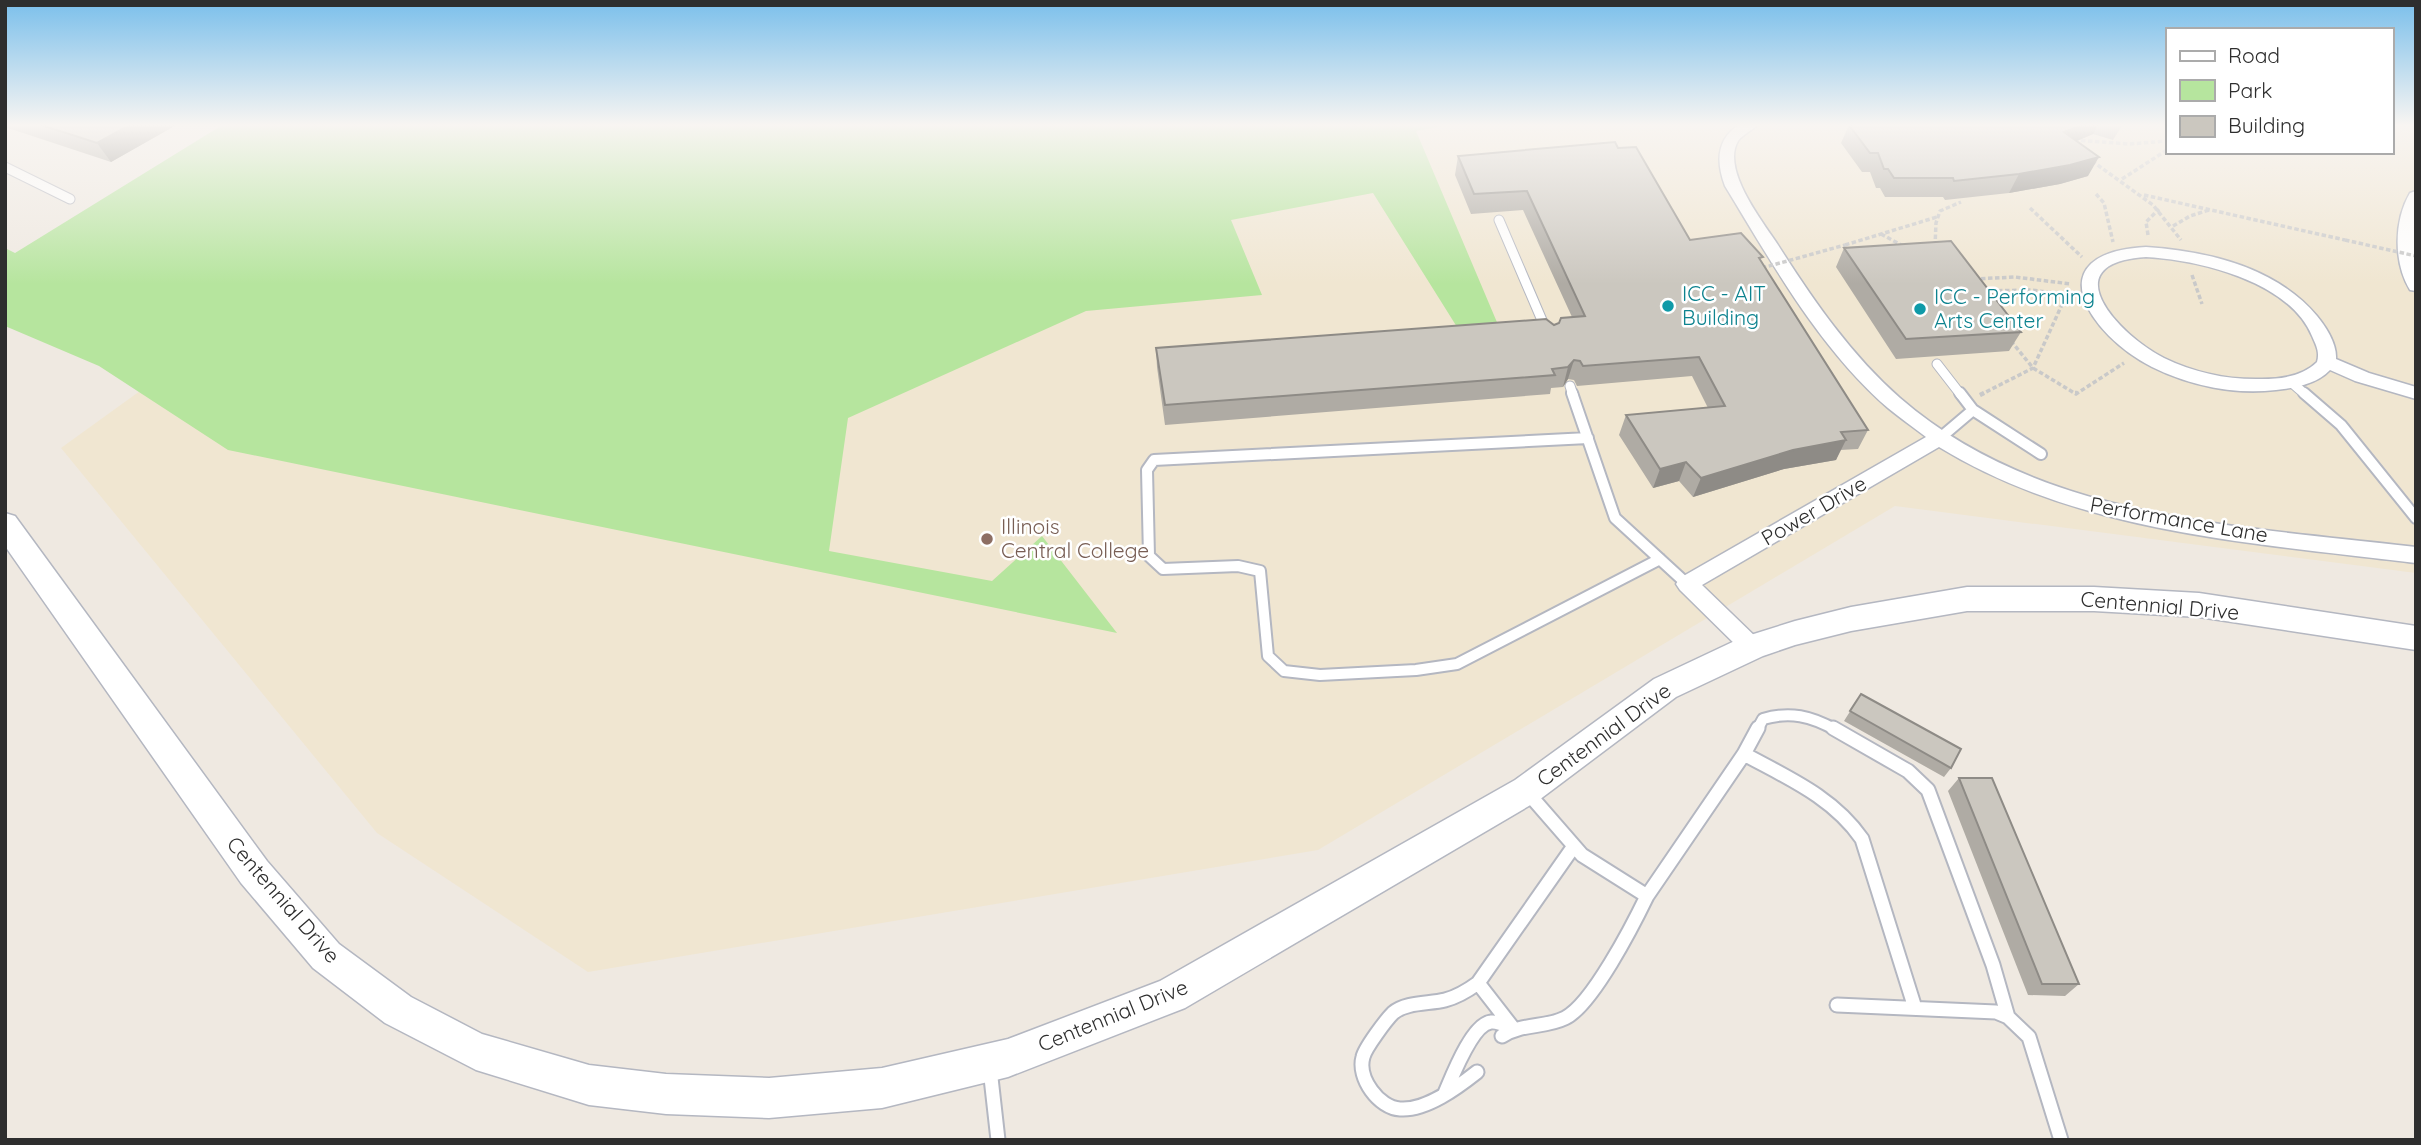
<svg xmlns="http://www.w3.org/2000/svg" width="2421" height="1145" font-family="Quicksand,sans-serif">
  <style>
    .education { fill: #f0e6d1 }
    .green { fill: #b6e59e }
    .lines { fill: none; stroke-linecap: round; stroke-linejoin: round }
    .service-far2-casing { stroke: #b4b7c1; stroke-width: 11 }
    .service-far1-casing { stroke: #b4b7c1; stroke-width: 14 }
    .service-casing { stroke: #b4b7c1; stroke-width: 17 }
    .minor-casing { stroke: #b4b7c1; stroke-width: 3 }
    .secondary-casing { stroke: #b4b7c1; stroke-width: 3 }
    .path-far1 { stroke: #c9c9c9; stroke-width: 3.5; stroke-dasharray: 4.5 2.5; stroke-linecap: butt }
    .path { stroke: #c9c9c9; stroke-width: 4.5; stroke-dasharray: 5 3.5; stroke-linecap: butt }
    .service-far2 { stroke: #fff; stroke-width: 9 }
    .service-far1 { stroke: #fff; stroke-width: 10 }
    .service { stroke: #fff; stroke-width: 13 }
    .minor { fill: #fff; fill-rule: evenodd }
    .secondary { fill: #fff; fill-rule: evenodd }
    .path-bridge { stroke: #c9c9c9; stroke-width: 3.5; stroke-dasharray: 4.5 2.5; stroke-linecap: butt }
    .wall { fill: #afaba4 }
    .shaded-wall { fill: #8e8b86 }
    .building { fill: #cbc7bf; stroke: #8e8b86; stroke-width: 2 }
    .culture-dot { fill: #0f9aa8; stroke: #fff; stroke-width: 2.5 }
    .education-dot { fill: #8d6e63; stroke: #fff; stroke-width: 2.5 }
    .labels { text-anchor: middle; stroke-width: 5; stroke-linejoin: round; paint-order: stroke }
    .culture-label { font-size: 21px; fill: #0d838f; stroke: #fff; text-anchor: start }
    .street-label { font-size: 21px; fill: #2e2e2e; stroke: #fff }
    .education-label { font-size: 21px; fill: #785e54; stroke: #fff; text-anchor: start }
  </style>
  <rect width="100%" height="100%" fill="#efe9e1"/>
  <path class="education" d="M510,124h1657v28h224v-28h25v449l-521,-67 -577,344 -730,122 -211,-139 -316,-385z"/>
  <path class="green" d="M224,124h1229l-37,7 83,196h-42l-84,-134 -142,27 31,75 -176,16 -238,107 -19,133 163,30 50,-45 75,97 -889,-183 -129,-84 -94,-40v-78l10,5z"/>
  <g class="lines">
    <g class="service-far2-casing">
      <path id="service-far2" d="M5,167l65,32
        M1499,220l48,112
        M1937,364l24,31
        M2291,382l15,13
        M1570,386l3,9"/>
    </g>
    <g class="service-far1-casing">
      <path id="service-far1" d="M1572,393l43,125 72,66
        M1960,393l13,17
        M2304,393l37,32 75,93
        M1588,438l-434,22 -7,10 2,86 14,13 75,-3 22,5 8,85 16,15 36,4 96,-5 41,-6 203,-105
        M1940,438l33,-28 68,44
        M1757,730l6,-11c27,-8 48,-3 73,11"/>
    </g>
    <g class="service-casing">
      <path id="service" d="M1833,728l75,43 20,19 65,175 15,52
        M1744,754c44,24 89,43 118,85l53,169
        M1528,793l54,62 65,41 97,-142 14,-26
        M1478,983l35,45
        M1837,1005l159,7 12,5 21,20 32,103
        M1502,1036c20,-13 43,-8 63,-18 27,-13 68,-93 82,-122
        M990,1069l8,71
        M1477,1072c-19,15 -51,39 -77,37 -21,-1 -43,-31 -37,-52 2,-9 23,-37 30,-44 13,-11 36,-9 52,-13 12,-3 22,-9 33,-17l96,-137
        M1445,1093c7,-16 27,-69 46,-71 7,-1 16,4 22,6"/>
    </g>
    <g class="minor-casing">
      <path id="minor" d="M1740,124h18c-6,7 -15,10 -20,17 -17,29 25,81 40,104 35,55 73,110 122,153 140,122 340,128 516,149v16c-161,-20 -335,-29 -477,-116l-237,138 58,56 3,6 -3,6 -8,3 -8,-3 -64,-63 -4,-6 4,-6 246,-141c-13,-10 -26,-19 -38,-29 -69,-60 -116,-145 -163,-222 -9,-24 -9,-47 15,-62z
        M2416,191v100l-6,-1c-17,-28 -16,-70 0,-97z
        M2146,247c61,4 130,20 171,69 9,11 20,28 19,43l33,14 47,14v12l-61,-18 -25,-11c-13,14 -35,18 -54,20 -41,5 -86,-4 -124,-23 -62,-31 -118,-114 -6,-120zM2146,257c53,3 143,24 166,79 4,9 8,16 5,26 -14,14 -35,17 -55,17 -33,1 -67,-6 -98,-21 -44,-22 -114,-95 -18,-101z"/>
    </g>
    <g class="secondary-casing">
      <path id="secondary" d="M5,513l10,3 252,345 72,83 72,53 71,37 107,31 77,9 103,4 113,-10 126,-29 152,-58 355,-201 139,-101 87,-41 54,-17 56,-14 116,-20h127l105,6 217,33v24l-217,-33 -105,-6h-127l-116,20 -56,14 -32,11 -87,41 -137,103 -354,208 -177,69 -126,31 -113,10 -103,-4 -77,-9 -113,-35 -91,-47 -72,-55 -72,-85 -236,-337z"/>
    </g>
    <path class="path-far1" d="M2074,140l55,4 38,-3
      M2092,161l61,44 28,35
      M2122,179l45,-29
      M2096,194l8,9 9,39
      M2144,195l201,45
      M2030,208l52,49
      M2173,226l17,-10 19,-6
      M1881,234l24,13
      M2148,235l-2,-13 13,-13
      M1845,245l92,-28
      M1935,246l1,-23 4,-12 21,-9
      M2192,275l10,29
      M1974,279l41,-2 56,7
      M1984,291l47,-1 38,5
      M2011,341l22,27 43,26 48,-31
      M1980,395l53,-27 32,-70 6,-2"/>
    <path class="path" d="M2075,393h2
      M1980,395l4,-2"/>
    <use href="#service-far2" class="service-far2"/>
    <use href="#service-far1" class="service-far1"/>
    <use href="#service" class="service"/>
    <use href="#minor" class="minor"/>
    <use href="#secondary" class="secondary"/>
    <path class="path-bridge" d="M2345,240l71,16
      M1762,268l83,-23"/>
  </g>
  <path class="wall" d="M5,124h173l-67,38 -106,-35z
    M1863,124h260l-10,16 -20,-6 -16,7 11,35 -28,8 -51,9 -64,7 -2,-3h-58l-5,-9h-4l-6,-16h-8l-21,-29 8,-18z
    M1618,148l72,92 71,21 107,169 -10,19 -18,1 -4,10 -52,9 -91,28 -14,-16 -26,7 -34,-53 7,-20 82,-7 -16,-32 -115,10 -3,-6 -6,-1 -5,8 -12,1 -1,6 -385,31 -8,-58 -1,-19 398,-23 18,-8 -49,-107 -52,4 -16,-39 3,-19z
    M1844,248l177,84 -12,19 -113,8 -60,-92z
    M1861,694l90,74 -7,9 -100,-56z
    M1959,778l120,206 -14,12 -37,-1 -80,-204z"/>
  <path class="shaded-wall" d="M132,124h46l-67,38 -14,-19z
    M2085,124h14l-6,10 -40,17 11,-19z
    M2099,157l-11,19 -28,8 -51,9 10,-19z
    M1574,360l-6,19 -5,8 5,-20z
    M1846,440l-10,20 -52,9 -91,28 8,-19 92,-28z
    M1686,462l-7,19 -26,7 7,-19z"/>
  <path class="building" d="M38,124h94l-35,19z
    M1863,124h222l-21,8 35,25 -29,8 -51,9 -65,7 -1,-3h-59l-6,-9h-4l-6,-16h-8l-21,-28z
    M1615,142l3,6 18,-1 54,93 51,-7 22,24 -4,1 109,172 -27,2 5,8 -53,10 -92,28 -15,-16 -26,7 -34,-54 99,-9 -26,-49 -116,9 -3,-5 -6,-1 -6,7 -16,2 3,6 -390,30 -9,-57 390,-29 8,6 5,-2 2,-5 24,-2 -58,-125 -53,3 -16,-38z
    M1951,241l70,91 -115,7 -62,-91z
    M1861,694l100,55 -10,19 -101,-57z
    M1959,778h33l87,206h-37z"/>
  <linearGradient id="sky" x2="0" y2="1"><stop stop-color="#7abfeb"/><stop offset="0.44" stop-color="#f8f5f2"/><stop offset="1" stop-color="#f8f5f2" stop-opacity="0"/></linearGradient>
  <rect width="2421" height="284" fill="url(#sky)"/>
  <g class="culture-dot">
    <circle cx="1668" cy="306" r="7"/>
    <circle cx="1920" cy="309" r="7"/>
  </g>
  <circle class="education-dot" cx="987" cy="539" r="7"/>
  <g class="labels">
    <g class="culture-label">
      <text x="1682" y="301">ICC - AIT<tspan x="1682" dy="24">Building</tspan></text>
      <text x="1934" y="304">ICC - Performing<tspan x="1934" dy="24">Arts Center</tspan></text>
    </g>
    <g class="street-label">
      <text transform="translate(1814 511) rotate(-30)" y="7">Power Drive</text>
      <text transform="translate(2179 520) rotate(10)" y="7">Performance Lane</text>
      <text transform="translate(2160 606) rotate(5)" y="7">Centennial Drive</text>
      <text transform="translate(1604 735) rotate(-36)" y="7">Centennial Drive</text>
      <text transform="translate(283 900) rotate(49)" y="7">Centennial Drive</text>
      <text transform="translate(1113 1016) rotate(-22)" y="7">Centennial Drive</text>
    </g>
    <g class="education-label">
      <text x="1001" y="534">Illinois<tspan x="1001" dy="24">Central College</tspan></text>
    </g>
  </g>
  <rect width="2421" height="1145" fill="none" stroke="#2e2e2e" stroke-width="14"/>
  <rect x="2166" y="28" width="228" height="126" fill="#ffffff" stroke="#ababab" stroke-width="2"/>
  <rect x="2180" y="51" width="35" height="10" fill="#ffffff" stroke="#ababab" stroke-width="2"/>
  <text x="2228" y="63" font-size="21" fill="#2e2e2e">Road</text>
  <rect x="2180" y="80" width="35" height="21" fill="#b6e59e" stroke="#ababab" stroke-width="2"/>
  <text x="2228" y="98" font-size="21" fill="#2e2e2e">Park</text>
  <rect x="2180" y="116" width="35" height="21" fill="#cbc7bf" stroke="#ababab" stroke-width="2"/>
  <text x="2228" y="133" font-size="21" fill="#2e2e2e">Building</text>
</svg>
